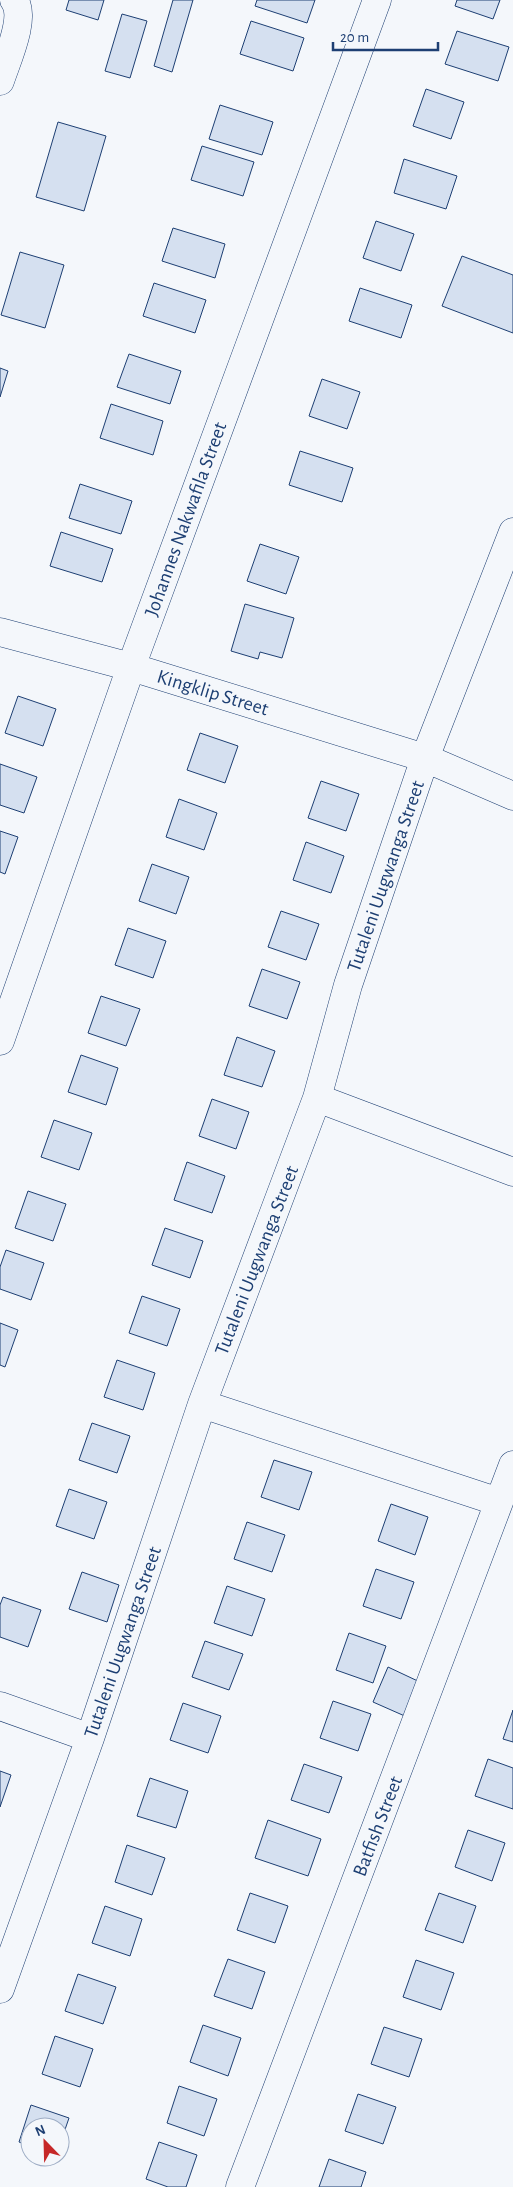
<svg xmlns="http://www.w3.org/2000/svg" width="513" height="2187" font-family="'Alegreya Sans',sans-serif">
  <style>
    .building { fill: #d5e0f0; stroke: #1d3f73 }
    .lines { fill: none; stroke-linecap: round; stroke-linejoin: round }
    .street-casing { stroke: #1d3f73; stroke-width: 29 }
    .street { stroke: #f4f7fb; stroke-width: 28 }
    .labels { text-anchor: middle; stroke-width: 4; stroke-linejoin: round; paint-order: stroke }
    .street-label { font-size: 20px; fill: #1d3f73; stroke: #f4f7fb }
  </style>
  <rect width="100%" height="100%" fill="#f4f7fb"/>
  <path class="building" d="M69,0h35l-6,20 -32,-10z
    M173,0h20l-21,72 -18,-6z
    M257,0h58l-8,23 -52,-17z
    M457,0h43l-7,19 -38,-13z
    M122,14l25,7 -17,57 -25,-7z
    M251,21l53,17 -11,33 -53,-17z
    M457,31l52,16 -11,34 -53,-17z
    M426,89l38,13 -13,37 -38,-13z
    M220,105l53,17 -11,33 -53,-16z
    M58,122l48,14 -22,75 -48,-14z
    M202,146l52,16 -11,34 -52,-16z
    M404,159l53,17 -11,33 -52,-16z
    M376,221l38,13 -13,37 -38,-13z
    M173,228l52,16 -10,34 -53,-17z
    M20,252l44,13 -19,63 -44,-13z
    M462,256l51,19v58l-71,-27z
    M154,283l52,17 -11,33 -52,-17z
    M360,288l52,17 -11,33 -52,-17z
    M129,354l52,17 -11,33 -53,-17z
    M0,368l8,3 -8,26z
    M322,379l38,13 -13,37 -38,-13z
    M111,404l52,17 -10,34 -53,-17z
    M300,451l53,17 -11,34 -53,-17z
    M80,484l52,17 -11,33 -52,-16z
    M61,532l52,17 -11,33 -52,-16z
    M260,544l39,13 -13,37 -39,-13z
    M245,604l49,14 -12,40 -22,-6 -2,7 -27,-8z
    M18,696l38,13 -13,37 -38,-13z
    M200,733l38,13 -13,37 -38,-13z
    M0,764l37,13 -13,36 -24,-8z
    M321,781l38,13 -13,37 -38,-13z
    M179,799l38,14 -13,37 -38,-13z
    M0,831l18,6 -13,37 -5,-2z
    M306,842l38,14 -13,37 -38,-13z
    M152,864l37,13 -13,37 -37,-13z
    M281,911l38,13 -13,36 -38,-13z
    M128,928l38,13 -13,37 -38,-13z
    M262,969l38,13 -13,37 -38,-13z
    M101,996l39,13 -14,37 -38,-13z
    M237,1037l38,14 -13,36 -38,-12z
    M81,1055l37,13 -12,37 -38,-13z
    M212,1099l37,13 -13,37 -37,-13z
    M54,1120l38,13 -13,37 -38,-13z
    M187,1162l38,14 -13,37 -38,-13z
    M28,1191l38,13 -13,37 -38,-13z
    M165,1228l38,13 -13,37 -38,-13z
    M6,1250l38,13 -13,37 -31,-11v-22z
    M142,1296l38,13 -13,37 -38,-13z
    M0,1323l18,7 -13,37 -5,-2z
    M117,1360l38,13 -12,37 -39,-13z
    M92,1423l38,13 -13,37 -38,-13z
    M274,1460l38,12 -13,38 -38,-13z
    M69,1489l38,13 -13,37 -38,-13z
    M391,1504l37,13 -13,38 -37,-14z
    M247,1522l38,13 -13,37 -38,-13z
    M376,1569l38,13 -13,37 -38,-13z
    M82,1572l37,13 -12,37 -38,-13z
    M227,1586l38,13 -13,37 -38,-13z
    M3,1597l38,13 -13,37 -28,-10v-32z
    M349,1633l37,13 -13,37 -37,-13z
    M205,1641l38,13 -14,36 -37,-13z
    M388,1667l34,16 -15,34 -34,-15z
    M333,1701l38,13 -13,37 -38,-13z
    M183,1703l38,13 -13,37 -38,-13z
    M513,1710v32l-10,-3z
    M488,1759l25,9v41l-38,-13z
    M304,1764l38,13 -13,36 -38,-13z
    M0,1771l11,4 -11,32z
    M150,1778l38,13 -12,37 -39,-12z
    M268,1820l53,19 -13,37 -53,-18z
    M468,1830l37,13 -13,38 -37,-14z
    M127,1845l38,13 -13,37 -37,-13z
    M250,1893l38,13 -13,37 -38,-13z
    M439,1893l37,13 -13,37 -38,-13z
    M105,1906l37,13 -12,37 -38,-13z
    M228,1959l37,13 -13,37 -38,-13z
    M416,1960l38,13 -13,37 -38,-13z
    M78,1974l38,13 -13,37 -38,-13z
    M203,2025l38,13 -13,38 -38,-14z
    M384,2027l38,12 -13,38 -38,-13z
    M55,2036l38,13 -13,38 -38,-13z
    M179,2086l38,13 -13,37 -37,-13z
    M358,2094l38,13 -13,37 -38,-13z
    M31,2105l38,13 -9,26v-17h-30v19l-11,-4z
    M159,2142l38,13 -11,32h-18l-22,-8z
    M329,2159l37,13 -5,15h-42z"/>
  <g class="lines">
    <g class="street-casing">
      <path id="street" d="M0,81c6,-19 27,-64 14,-81
        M0,632l131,35 294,91 88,38
        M0,1041l131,-374 246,-667
        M317,1098l196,74
        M202,1404l297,98
        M0,1706l90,32
        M0,1989l90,-251 112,-334 115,-306 31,-113 77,-227 88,-226
        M240,2187l273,-722"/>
    </g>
    <use href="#street" class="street"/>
  </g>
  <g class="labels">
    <g class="street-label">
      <text transform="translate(185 519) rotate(-70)" y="7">Johannes Nakwafila Street</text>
      <text transform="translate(213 692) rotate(17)" y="7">Kingklip Street</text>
      <text transform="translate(385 876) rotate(-71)" y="7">Tutaleni Uugwanga Street</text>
      <text transform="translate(256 1260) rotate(-69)" y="7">Tutaleni Uugwanga Street</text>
      <text transform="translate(122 1642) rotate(-71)" y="7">Tutaleni Uugwanga Street</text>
      <text transform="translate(377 1826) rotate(-69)" y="7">Batfish Street</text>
    </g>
  </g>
  <g transform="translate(45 2142) rotate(337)"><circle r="24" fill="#f4f7fb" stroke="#9eadc5"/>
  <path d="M0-4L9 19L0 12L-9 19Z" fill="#c62828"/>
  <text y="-8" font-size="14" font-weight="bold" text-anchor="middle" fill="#1d3f73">N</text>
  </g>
  <path d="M333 42v8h105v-8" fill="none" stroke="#1d3f73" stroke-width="2.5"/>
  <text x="340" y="42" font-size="15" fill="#1d3f73" stroke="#f4f7fb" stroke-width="4" paint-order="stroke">20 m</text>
</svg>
